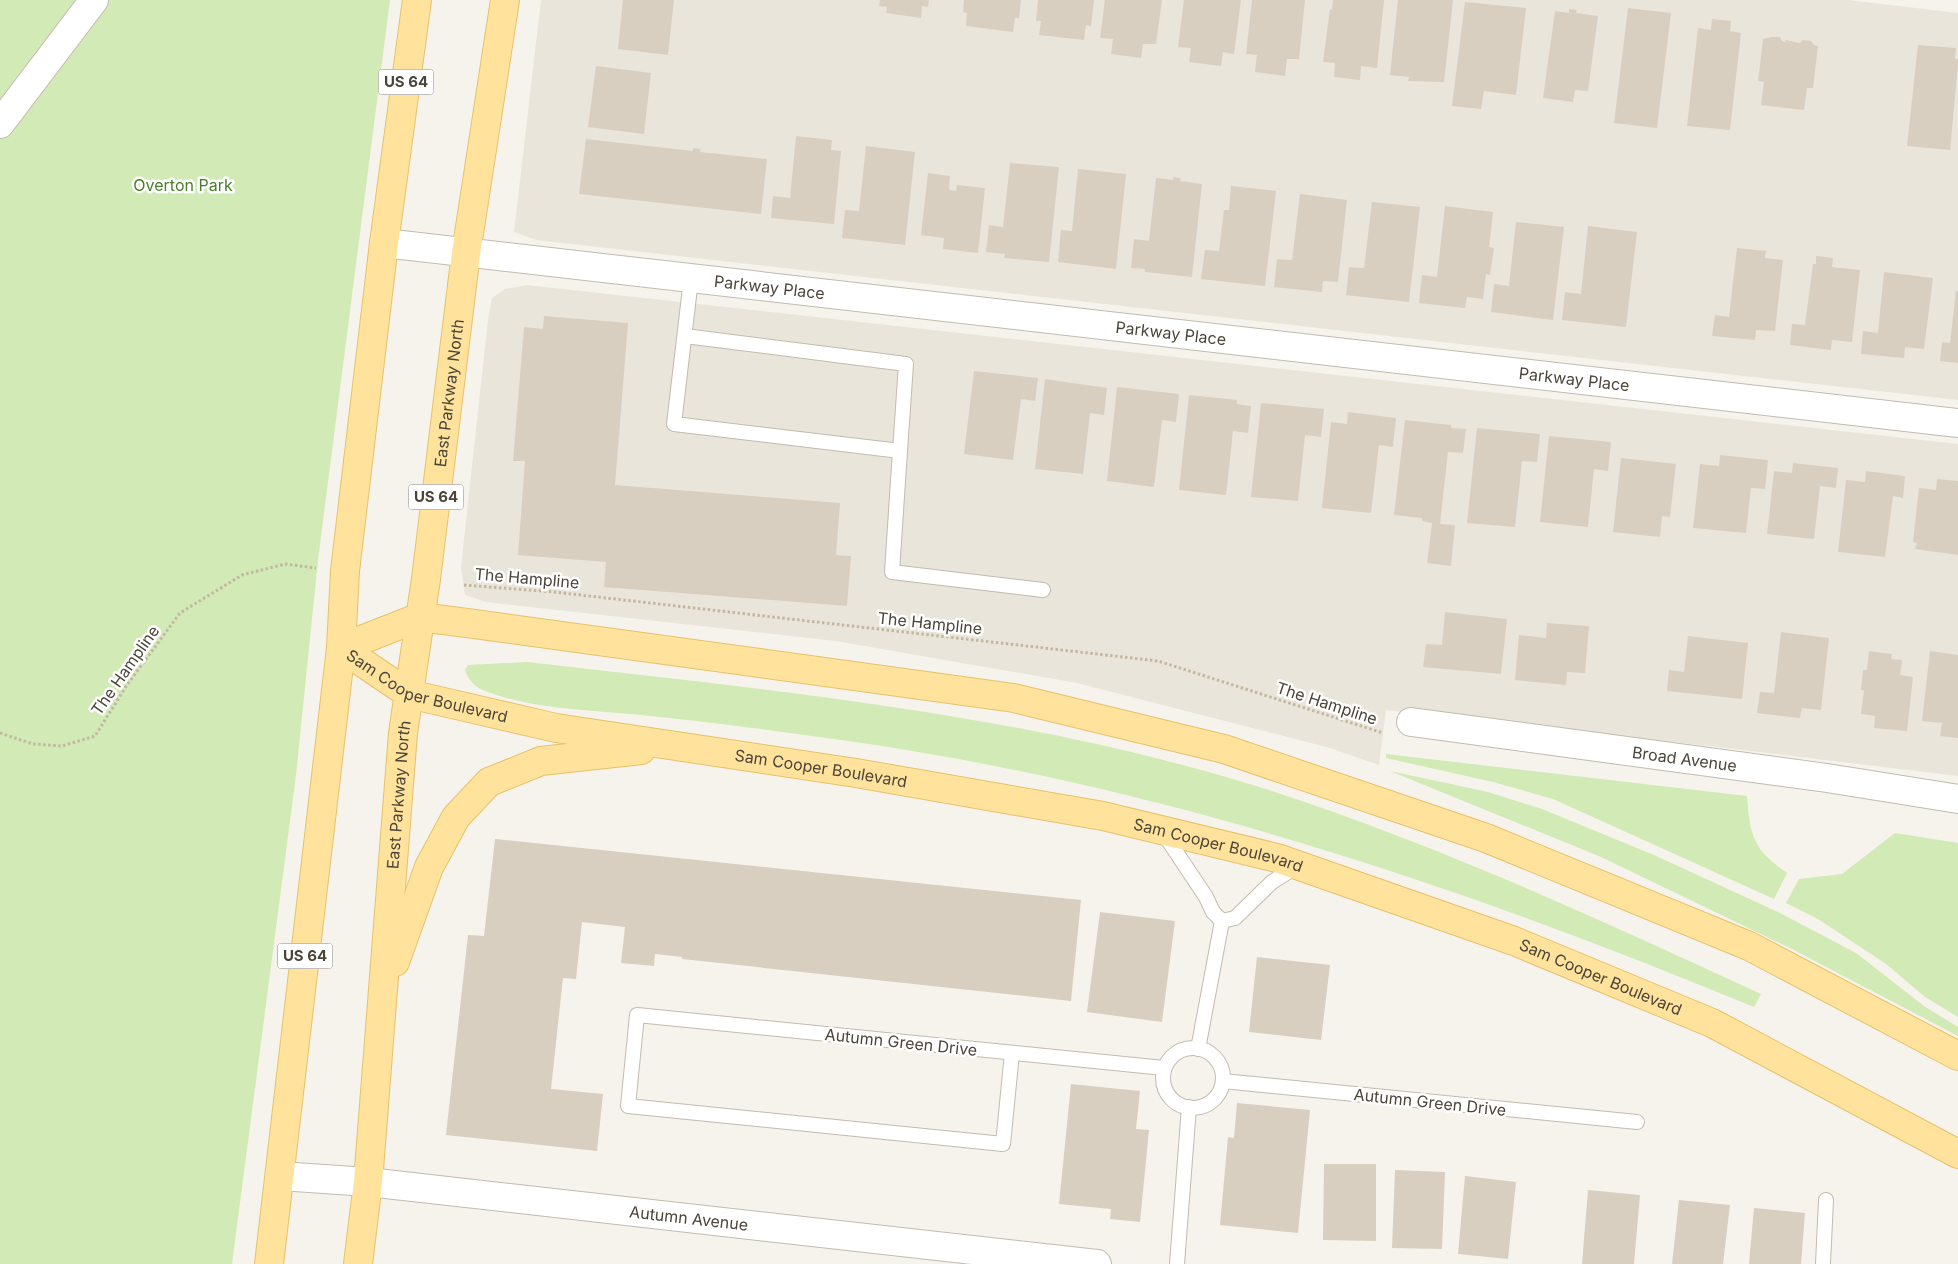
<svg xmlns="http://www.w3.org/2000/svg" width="1958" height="1264" font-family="Inter,sans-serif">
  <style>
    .residential { fill: #eae5da }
    .green { fill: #d2eab5 }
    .building { fill: #d8cfc1 }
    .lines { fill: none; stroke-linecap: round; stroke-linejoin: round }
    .lane-casing { stroke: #c2bbae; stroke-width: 16 }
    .street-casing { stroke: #c2bbae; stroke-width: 30 }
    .primary-casing { stroke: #e6c16a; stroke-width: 30 }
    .path { stroke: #c4b79f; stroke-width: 3; stroke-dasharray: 2.5 2.5; stroke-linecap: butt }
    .lane { stroke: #fff; stroke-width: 14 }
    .street { stroke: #fff; stroke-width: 28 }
    .primary { stroke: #ffe39c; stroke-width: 28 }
    .labels { text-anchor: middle; stroke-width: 5; stroke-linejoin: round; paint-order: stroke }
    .shield { fill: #fff; stroke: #817c74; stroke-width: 1 }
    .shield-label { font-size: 15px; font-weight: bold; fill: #4b4439 }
    .park-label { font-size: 16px; fill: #4a7f2a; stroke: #fff }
    .street-label { font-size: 16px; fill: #4b4439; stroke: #fff }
  </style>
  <rect width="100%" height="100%" fill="#f6f3ec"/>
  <path class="residential" d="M541,0h1307l110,13v387l-1422,-160 -22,-8z
    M527,285l1431,159v332l-240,-29 -332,-37 -7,55 -49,-17 -253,-65 -241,-42 -350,-39 -21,-7 -4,-28 27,-247 4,-22 13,-9z"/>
  <path class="green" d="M0,0h390l-72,560 -22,215 -64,489h-232z
    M527,662c244,28 491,51 726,123 175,55 341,132 508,209l-7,13c-287,-119 -576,-216 -885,-263 -75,-11 -151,-21 -228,-29 -51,-5 -104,-5 -153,-23 -12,-4 -19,-10 -23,-22l3,-5z
    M1386,754l361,42c3,40 6,53 40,77l-13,26 -221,-100 -60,-17 -107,-24z
    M1390,771l98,21 54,17 112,46 126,58 76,40 68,53 34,21v9l-168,-88 -189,-91z
    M1895,833l63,10v174l-33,-20 -39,-33 -68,-45 -32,-16 13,-24 43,-5z"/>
  <path class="building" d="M623,0h51l-6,55 -50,-6z
    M880,0h49l-1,7 -6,-1 -1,12 -35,-5 1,-6 -8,-1z
    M964,0h57l-2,18h-4l-2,14 -47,-6 1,-13 -4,-1z
    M1038,0h56l-3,26 -5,-1 -2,15 -45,-5 2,-14h-5z
    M1105,0h57l-6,44h-13l-2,14 -30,-4 2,-15 -13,-1z
    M1184,0h57l-7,54 -11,-2 -2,14 -32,-4 2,-14 -13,-1z
    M1252,0h53l-6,59h-12l-2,17 -30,-4 2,-17 -11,-1z
    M1333,0h51l-7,68 -16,-2 -1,14 -26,-3 1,-14 -12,-1 7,-53 2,1z
    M1398,0h55l-9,82 -36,-1 1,-4 -19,-2z
    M1465,2l61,6 -10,87 -32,-4 -3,18 -29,-3z
    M1628,8l43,5 -14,115 -43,-5z
    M1569,9l8,1 -1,3 22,3 -10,75 -13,-1 -2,12 -30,-4 12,-87 14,2z
    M1712,19l19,2 -1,10 11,2 -11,97 -43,-4 11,-98 13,2z
    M1772,37h8l2,4 3,1 1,-2 14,3 3,-3 8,1 3,4 4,1 -5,42h-6l-3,22 -43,-5 3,-23 -6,-1 5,-42z
    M1918,45l38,3 -1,11h3v6l-8,85 -43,-4z
    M596,66l55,7 -7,61 -56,-7z
    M796,136l36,4 -1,10 10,1 -7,73 -63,-6 2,-22 17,2z
    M586,139l107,12v-3l8,1 -1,3 67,7 -6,55 -182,-20z
    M866,146l49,6 -10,93 -63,-7 3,-28 14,1z
    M1010,163l49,4 -10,95 -45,-4 1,-4 -19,-2 3,-27 14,2z
    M1078,169l48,5 -10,95 -58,-7 3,-32 11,1z
    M928,173l22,3 -1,14 7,1 1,-6 28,3 -7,65 -35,-4 1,-11 -23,-3z
    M1174,177l7,1 -1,3 22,3 -10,93 -47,-5v-3l-14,-1 3,-29 15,2 7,-63 17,2z
    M1231,186l45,5 -11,95 -64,-7 4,-29 14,1 5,-41h5z
    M1300,194l47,6 -9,82 -15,-1 -1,11 -48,-5 3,-28 15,1z
    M1372,202l48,5 -11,95 -63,-7 3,-28 15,1z
    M1445,206l48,6 -4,35 5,1 -4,27 -4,-1 -3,25 -16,-2 -2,11 -46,-5 3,-28 15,2z
    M1516,222l48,5 -11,93 -62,-8 3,-28 15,2z
    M1588,226l49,6 -11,95 -64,-7 3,-28 16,2z
    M1737,248l29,3 -1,7 18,2 -8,71 -19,-1 -1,10 -43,-4 3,-21 14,2z
    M1816,256l17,2 -1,9 28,3 -8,72 -20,-2 -1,10 -41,-5 2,-21 13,1 8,-61h3z
    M1884,272l49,6 -9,71 -19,-2 -1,11 -43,-4 2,-23 15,2z
    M1956,291h2v72l-18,-2 2,-19 8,1z
    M544,316l84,7 -13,162 225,18 -4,52 15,1 -4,50 -243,-19 2,-25 -88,-7 7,-94h-12l11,-134 19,2z
    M974,371l64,7 -3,23 -14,-2 -8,61 -49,-6z
    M1045,379l62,9 -3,27 -14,-2 -7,61 -48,-5z
    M1117,387l62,7 -3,28 -14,-2 -8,67 -47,-6z
    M1189,395l48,5v4l14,2 -3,27 -15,-2 -7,64 -47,-5z
    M1261,403l63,6 -3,28 -16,-2 -7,66 -47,-4z
    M1348,412l48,6 -3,29 -14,-2 -8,68 -49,-5 9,-86 16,2z
    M1405,420l46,5v3l15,1 -3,24 -15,-1 -8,72 15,1 -4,41 -24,-3 5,-40 -10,-2v-3l-28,-3z
    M1477,428l63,6 -3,28 -15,-1 -7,66 -48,-4z
    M1549,436l62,6 -3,29 -14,-2 -6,58 -48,-5z
    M1720,455l48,5 -3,29 -14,-1 -5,45 -53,-5 7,-64 19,2z
    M1621,458l55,6 -6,53 -8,-1 -2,21 -47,-5z
    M1793,463l45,5 -2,20 -16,-2 -6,53 -47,-5 7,-63 18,2z
    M1866,471l39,5 -2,22 -10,-2 -8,61 -47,-5 8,-72 19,2z
    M1937,479l21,2v74l-43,-6 2,-6 -4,-1 6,-54 17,2z
    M1445,612l62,7 -6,55 -78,-7 3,-23 16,1z
    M1547,623l42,3 -4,47 -18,-1 -1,13 -51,-5 4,-45 27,3z
    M1781,632l48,6 -8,72 -19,-2 -2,10 -43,-5 3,-21 14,1z
    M1688,636l60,7 -6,56 -75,-8 2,-21 15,2z
    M1869,651l23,3 -1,5 11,1 -2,15 13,2 -6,54 -33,-3 1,-12 -14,-2 3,-24h-3l2,-20h4z
    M1930,651l28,4v83l-18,-2 2,-13 -20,-2z
    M495,839l586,61 -10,101 -389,-42v-2l-27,-3 -1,12 -33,-3 4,-36 -43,-5 -6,57 -13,-1 -12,111 52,5 -6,57 -151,-16 22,-200 16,1z
    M1100,912l75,9 -13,101 -75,-10z
    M1257,957l73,8 -9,75 -72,-8z
    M1071,1084l69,7 -4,38 13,1 -9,92 -30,-3 1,-10 -52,-5z
    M1237,1103l73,7 -12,123 -78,-8 8,-88 6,1z
    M1324,1164h52v77l-53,-1z
    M1395,1170l50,2 -3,77 -50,-1z
    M1465,1176l51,6 -8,77 -50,-5z
    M1588,1190l52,5 -6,69h-52z
    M1679,1200l51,5 -7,59h-51z
    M1754,1208l51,5 -4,51h-52z"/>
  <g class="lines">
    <g class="lane-casing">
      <path id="lane" d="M691,279l-17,145 226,27 -8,121 151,18
        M685,336l221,28 -6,87
        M1162,831l44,66 7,15 9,9
        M1222,921l13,-3 37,-36 27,-17
        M1163 1078a30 30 0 1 1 60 0a30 30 0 1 1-60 0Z
        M1198,1049l24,-128
        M1012,1053l-9,91 -375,-38 9,-91 527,53
        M1223,1081l414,41
        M1177,1264l12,-157
        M1823,1264l3,-64"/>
    </g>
    <g class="street-casing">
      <g id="street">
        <path d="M0,124l94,-124"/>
        <path id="s1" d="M384,243l1574,180"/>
        <path id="s2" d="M1411,722l416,56 131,21"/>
        <path id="s3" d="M280,1176l88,6 729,82"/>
      </g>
    </g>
    <g class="primary-casing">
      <g id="primary">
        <path id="s4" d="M341,648l68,46 147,34 300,45 247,43 174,42 237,83 198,82 246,131"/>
        <path d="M341,648l79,-31 47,6 547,75 210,51 262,89 263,108 209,110"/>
        <path d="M395,962l34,-95 27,-50 33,-35 52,-21 100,-11"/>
        <path d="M269,1264l72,-616 4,-77 39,-328 33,-243"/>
        <path id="s5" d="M358,1264l10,-82 35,-449 23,-154 40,-326 39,-253"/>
      </g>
    </g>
    <path class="path" d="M464,585l90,7 604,69 225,72
      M0,733l33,11 29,2 33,-10 32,-51 53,-72 62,-38 43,-11 31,4"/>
    <use href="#lane" class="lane"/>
    <use href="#street" class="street"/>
    <use href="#primary" class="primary"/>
  </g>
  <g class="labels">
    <g class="shield">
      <rect x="378.5" y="69.5" width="55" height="25" rx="4"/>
      <rect x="408.5" y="484.5" width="55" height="25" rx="4"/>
      <rect x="277.5" y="943.5" width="55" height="25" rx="4"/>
    </g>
    <g class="shield-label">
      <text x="406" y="87">US 64</text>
      <text x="436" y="502">US 64</text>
      <text x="305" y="961">US 64</text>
    </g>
    <g class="park-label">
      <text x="183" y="191">Overton Park</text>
    </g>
    <g class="street-label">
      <text dy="6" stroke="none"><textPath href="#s1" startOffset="388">Parkway Place</textPath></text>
      <text dy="6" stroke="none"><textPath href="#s1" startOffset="792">Parkway Place</textPath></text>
      <text dy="6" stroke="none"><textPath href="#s1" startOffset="1198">Parkway Place</textPath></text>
      <text dy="6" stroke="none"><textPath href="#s5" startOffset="876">East Parkway North</textPath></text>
      <text transform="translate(527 578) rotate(5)" y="6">The Hampline</text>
      <text transform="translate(930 623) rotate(6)" y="6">The Hampline</text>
      <text transform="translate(125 670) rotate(-55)" y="6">The Hampline</text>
      <text dy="6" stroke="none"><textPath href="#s4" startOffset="96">Sam Cooper Boulevard</textPath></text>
      <text transform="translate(1327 703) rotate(18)" y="6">The Hampline</text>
      <text dy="6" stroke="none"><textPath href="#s2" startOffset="276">Broad Avenue</textPath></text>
      <text dy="6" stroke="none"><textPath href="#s4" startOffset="501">Sam Cooper Boulevard</textPath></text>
      <text dy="6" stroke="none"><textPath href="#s5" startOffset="471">East Parkway North</textPath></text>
      <text dy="6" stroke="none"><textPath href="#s4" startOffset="906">Sam Cooper Boulevard</textPath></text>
      <text dy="6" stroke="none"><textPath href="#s4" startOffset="1311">Sam Cooper Boulevard</textPath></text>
      <text transform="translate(901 1042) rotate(6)" y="6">Autumn Green Drive</text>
      <text transform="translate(1430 1102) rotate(6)" y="6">Autumn Green Drive</text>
      <text dy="6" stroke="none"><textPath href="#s3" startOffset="411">Autumn Avenue</textPath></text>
    </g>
  </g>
</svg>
